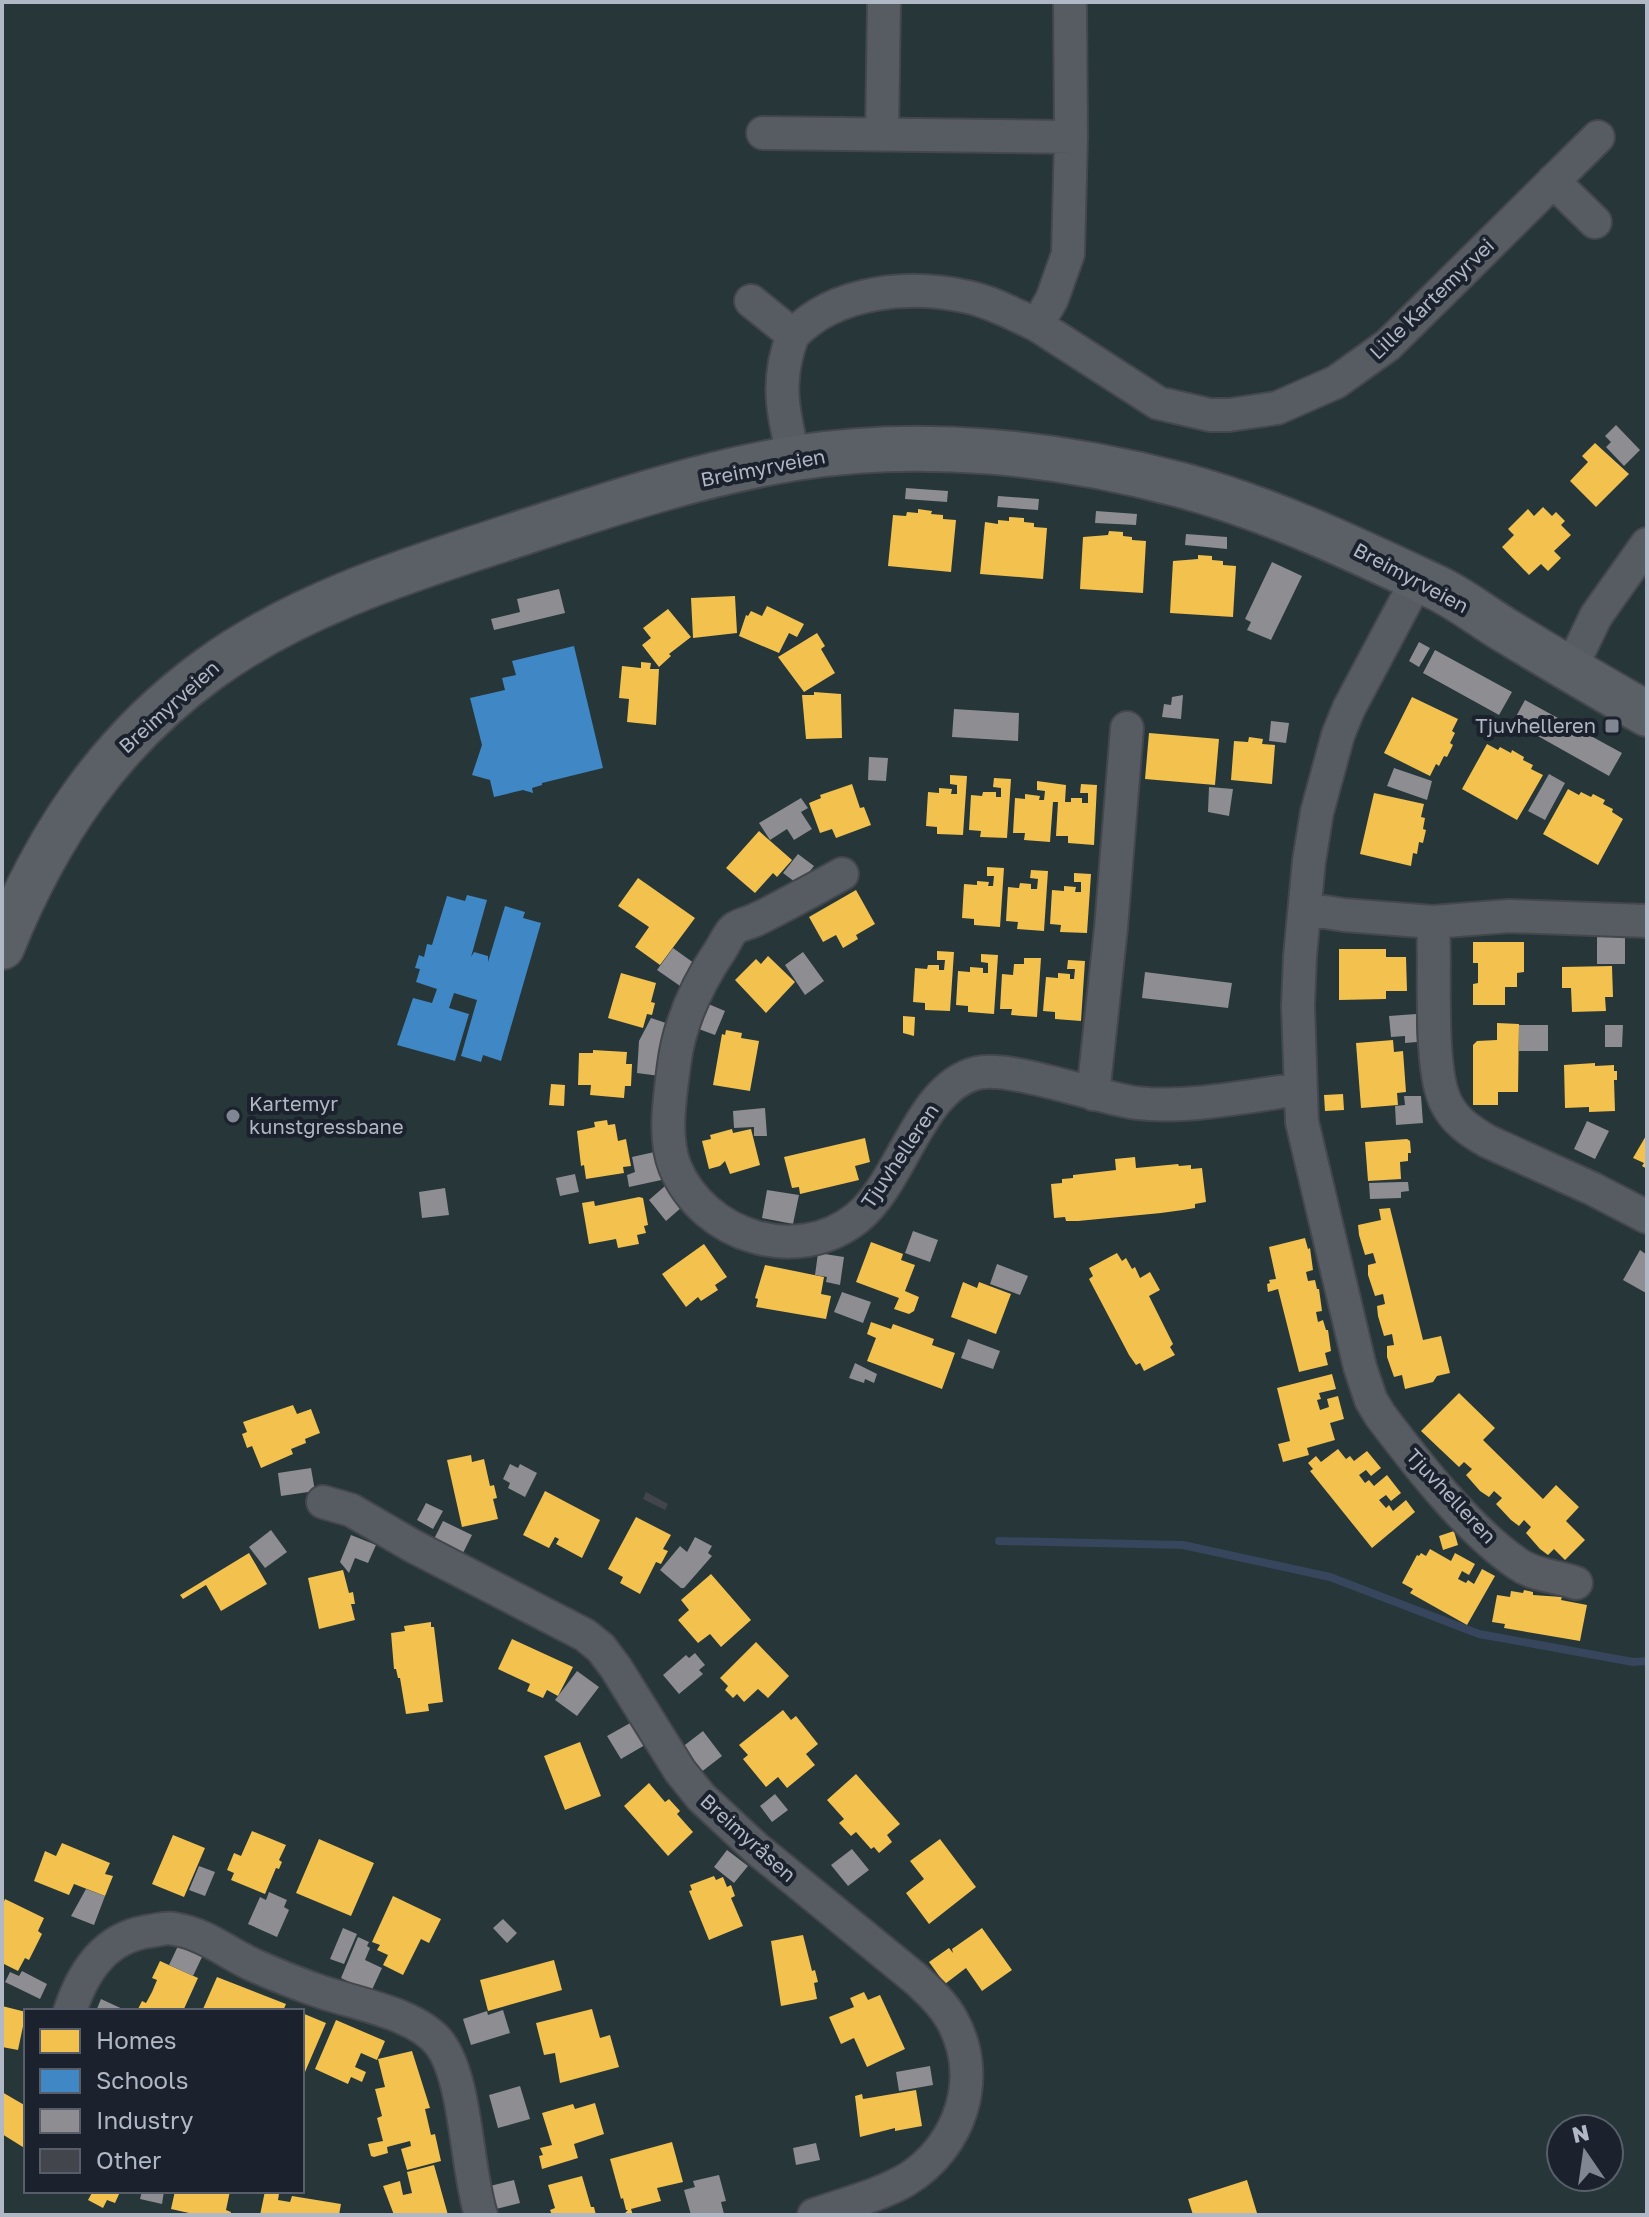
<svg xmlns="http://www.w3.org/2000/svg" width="1649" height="2217" font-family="'Golos Text',sans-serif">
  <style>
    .green { fill: #263639; fill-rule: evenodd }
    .homes { fill: #f2c14e }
    .schools { fill: #3f88c5 }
    .industry { fill: #8d8d92 }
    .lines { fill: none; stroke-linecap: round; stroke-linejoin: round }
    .stream { stroke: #37455d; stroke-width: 8 }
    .building { fill: #42464c }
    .street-casing { stroke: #44474c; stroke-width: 36 }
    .secondary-casing { stroke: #44474c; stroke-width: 48 }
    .street { stroke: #575b62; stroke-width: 32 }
    .secondary { stroke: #5b5f66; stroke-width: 44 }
    .poi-dot { fill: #818792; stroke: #1b222d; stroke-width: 3 }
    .labels { text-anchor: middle; stroke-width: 8; stroke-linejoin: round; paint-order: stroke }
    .street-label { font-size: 20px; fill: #b1b8c5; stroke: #1b222d }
    .poi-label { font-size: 20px; fill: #b1b8c5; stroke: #1b222d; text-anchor: end }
  </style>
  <rect width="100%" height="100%" fill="#282c33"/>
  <path class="green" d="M2,2h1645v2213h-1645zM26,2011h276v180h-276zM1561,2129h48v48h-48z"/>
  <path class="homes" d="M1595,443l34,31 -33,33 -26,-26 18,-19 -6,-6z
    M1543,507l9,9 4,-4 9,9 -4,4 10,10 -17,16 7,7 -13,13 -7,-7 -12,11 -27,-28 12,-12 -6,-6 20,-20 6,7z
    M918,509l14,2 -1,3 12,1v4l13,1 -5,52 -63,-6 5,-51 13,1 1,-4 11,1z
    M1009,517l15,1v4l10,1v4l13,1 -4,51 -63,-5 5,-52 13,2v-4l11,1z
    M1109,531l14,1v4l9,1v3l14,1 -3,52 -63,-4 3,-52 25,-2z
    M1198,555l14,1v4l11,1v4l13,1 -3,51 -63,-4 3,-52 25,-2z
    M735,596l2,37 -44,5 -2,-40z
    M767,606l37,18 -7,13 -8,-4 -10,20 -40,-17 7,-21 2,1 3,-5 11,5z
    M668,609l23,28 -22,17 2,2 -12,11 -17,-22 9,-7 -8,-10z
    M817,633l8,13 -4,3 14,24 -31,19 -26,-35z
    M641,662l10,1 -1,6h9l-3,56 -29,-3 2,-23 -10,-1 3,-32 19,2z
    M814,692l27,2 1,44 -36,1 -4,-44h12z
    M1412,697l46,22 -6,12 3,2 -5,10 3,2 -6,12 -3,-1 -5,10 -3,-2 -6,12 -46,-23z
    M1149,733l70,6 -4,46 -70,-6z
    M1249,737l14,2 -1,5 13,1 -3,39 -41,-4 3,-39 14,1z
    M1487,744l11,6 2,-3 11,6 1,-3 12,7 -1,3 10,5 -2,4 12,6 -26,45 -55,-31z
    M950,775l17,1 -4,59 -26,-1v-7l-11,-1 2,-34 11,1v-5l13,1 -1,5h6v-9l-7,-1z
    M994,778l17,1 -4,59 -27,-1 1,-6 -12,-1 2,-35 11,1 1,-4h13v5h5v-9l-8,-1z
    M1037,781l29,4 -1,17h6v-4h11v5h6v-10h-8l1,-9 16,1 -3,60 -26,-2v-7h-12l2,-34h-5l-3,40 -26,-2 1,-7h-12l2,-35 10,1v-5l15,2 -1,4h5l1,-9 -8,-1z
    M852,784l8,24 4,-1 7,18 -35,13 -4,-9 -12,4 -11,-30 12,-5 -1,-3z
    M1568,789l11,6 2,-3 10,5 2,-3 12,6 -2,4 10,5 -1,3 11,7 -25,46 -55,-31z
    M1374,793l50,11 -3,13 4,1 -2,11 3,1 -3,13 -4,-1 -2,12 -4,-1 -2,13 -51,-12z
    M759,831l33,29 -15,17 -4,-4 -18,20 -29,-25z
    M987,867l17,1 -4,59 -26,-2v-6l-12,-1 2,-34 13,1v-4l12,1 -1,4h5l1,-10h-7z
    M1031,870l17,1 -4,60 -27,-2 1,-7 -12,-1 2,-34 11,1 1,-5 11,1v5h6l1,-10 -8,-1z
    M1074,873l17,1 -4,59 -27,-1 1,-7 -11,-1 2,-34 12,1v-5l12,1 -1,5h6v-10h-7z
    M638,878l57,40 -35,47 -25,-18 14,-20 -31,-21z
    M856,890l19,34 -19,11 2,4 -15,9 -7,-13 -13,7 -14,-25z
    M1473,942h51v30l-7,1v14h-12v18h-32v-21l5,-1v-20h-5z
    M1339,949h47v8h20l1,34h-21v8l-47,1z
    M937,951l17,1 -4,59 -25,-1v-7l-12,-1 2,-34 12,1 1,-4h11v5h5l1,-10h-8z
    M981,954l17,1 -4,59 -26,-2v-6l-12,-1 2,-34 12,1v-5l13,1v5h5v-10l-7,-1z
    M768,956l27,26 -29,31 -31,-33 21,-21 5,5z
    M1024,958h17l-4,59 -26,-2 1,-6h-12l2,-35 11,1 1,-11h10z
    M1068,960l17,1 -4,60 -26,-2v-7l-12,-1 3,-34 12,1v-5l12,1v5h4l1,-10h-8z
    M1612,966l1,31h-8l1,14 -34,1 -1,-24h-9v-21z
    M621,973l35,10 -5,19 4,1 -3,12 -5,-1 -4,14 -35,-10z
    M903,1016l12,1 -1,19 -11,-3z
    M1497,1023l22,1 -1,68h-20v13h-25v-60l4,-4 20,-1z
    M726,1030l16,3 -1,5 18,3 -9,50 -37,-6 9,-51 3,1z
    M1393,1040l1,12 9,-1 3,41 -9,1 1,12 -37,3 -5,-65z
    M593,1050l34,2 -1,12h6l-1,22h-6l-1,12 -34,-3 1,-10h-13l1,-32h14z
    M1595,1063v3l19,-1v6h3v9h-3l1,31 -26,1v-5l-24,1 -1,-43z
    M551,1084l14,1 -1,21 -15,-1z
    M1343,1094l1,16 -19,1 -1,-16z
    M607,1120l1,5 7,-1 3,17 8,-2 5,27 -8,1 1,6 -38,6 -2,-14 -3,1 -4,-35 18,-4 -1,-5z
    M732,1129l1,4 18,-4 9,36 -30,9 -5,-13 -5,5 -11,3 -7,-28 9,-2 -1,-4z
    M1647,1134v35l-5,-3 2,-3 -11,-5z
    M865,1138l5,24 -15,4 4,14 -59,14 -1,-7 -7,1 -8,-31z
    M1407,1139l3,2 1,12h-3v8l-8,1 1,17 -33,2 -3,-39z
    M1135,1157l1,11 42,-4 1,2 12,-1v4l11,-1 4,34 -11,2v4l-12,2 -22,3 -83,8h-12l-1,-4 -11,1 -3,-34 11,-1v-4l11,-1v-3l43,-5 -1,-11z
    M639,1197l4,1 5,27 -4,1 2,7 -9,2 2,9 -21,4 -2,-9 -27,5 -7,-41 12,-2 1,5z
    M1390,1208l33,132 18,-4 9,37 -13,3 -4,6 -28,7 -3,-14 -8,2 -7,-20v-11l7,-1 -2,-11 -8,2 -6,-20 -1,-10 8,-2 -2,-10 -8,2 -7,-21v-10l8,-2 -3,-10 -8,2 -6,-20 -1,-10 23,-5 -2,-11z
    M1305,1238l3,11 2,-1 3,22 -7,2 2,9 7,-1 2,9h2l3,22 -6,1 2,10 5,-2 3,10h2l3,21 -6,2 3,12 -29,7 -21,-83 -10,3 -1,-8 3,-1 -1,-3 7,-1 -7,-32z
    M871,1242l32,12 -2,6 14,5 -10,26 14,6 -5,14 -5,3 -15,-5 5,-11 -43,-16z
    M704,1244l23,33 -12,8 3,5 -17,11 -3,-4 -12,10 -24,-33z
    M1117,1253l5,8 4,-3 6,11 3,-2 5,11 10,-6 10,18 -11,6 24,48 -3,3 5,8 -31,16 -4,-8 -4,2 -7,-10 -40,-76 4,-3 -4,-8z
    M765,1265l59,12 -3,17 10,2 -5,23 -70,-12 2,-8 -3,-1z
    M963,1282l14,6 2,-6 32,12 -15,40 -45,-17z
    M871,1322l20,7 2,-5 41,15 -2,6 23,8 -13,36 -75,-28 9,-23 -9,-4z
    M1332,1374l4,15 -17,4 2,6 -4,1 3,10 9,-3 -2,-8 11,-3 6,23 -14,4 5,17 -28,8 2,7 -26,7 -5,-18 12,-3 -13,-53z
    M1459,1393l36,35 -12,12 60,59 13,-14 23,22 -13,14 19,19 -20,20 -11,-11 -6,6 -8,-6 -14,-16 5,-6 -7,-7 -5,6 -8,-6 -15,-16 6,-6 -8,-7 -5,6 -9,-6 -14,-16 6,-6 -8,-7 -5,5 -38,-36z
    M293,1405l4,9 14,-5 9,24 -15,6 1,4 -15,6 2,5 -32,14 -9,-22 -5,2 -5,-14 5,-2 -4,-10z
    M1338,1449l8,10 4,-3 4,5 13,-10 14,17 -10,8 -5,-6 -7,5 6,8 4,-3 5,6 13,-11 14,18 -10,8 -5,-6 -7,5 7,8 3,-3 4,6 13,-11 9,12 -43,36 -62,-77 3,-2 -5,-6 8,-7 5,6z
    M471,1455l1,7 12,-3 6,27 4,-1 3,13 -4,1 5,20 -36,8 -15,-67z
    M545,1491l55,29 -18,38 -26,-14 3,-5 -4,-2 -6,11 -26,-13z
    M636,1517l35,18 -8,14 5,2 -7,13 -5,-2 -16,32 -20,-11 3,-6 -15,-8z
    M1454,1531l4,14 -15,5 -4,-14z
    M1430,1549l21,12 4,-8 20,11 -6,11 -7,-4 -4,8 8,4 2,-3 6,4 8,-15 13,7 -28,49 -57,-32 3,-4 -11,-6 15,-28 2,1 2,-3 5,3z
    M249,1553l18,31 -46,27 -15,-26 -23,14 -3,-4z
    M343,1570l6,23 4,-1 2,12h-4l4,16 -36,9 -11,-51z
    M711,1574l40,46 -30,27 -11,-13 -12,9 -20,-23 11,-10 -8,-10z
    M1524,1590l9,2v3l29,2 -1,3 26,5 -7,36 -76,-13 1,-4 -13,-2 5,-27 13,2 1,-6 12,2z
    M431,1622v5h3l9,75 -15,2 1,7 -23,3 -6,-36h-2l-2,-9h-2l-3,-36 14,-2 -1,-5z
    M512,1639l61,28 -15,29 -11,-6 -4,8 -16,-7 3,-7 -32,-15z
    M756,1642l33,34 -21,22 -10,-9 -14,13 -7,-8 -4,4 -8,-8 3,-4 -8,-8z
    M783,1710l8,10 5,-4 22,28 -12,10 9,11 -28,23 -9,-11 -12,10 -23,-28 5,-4 -9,-10z
    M580,1742l21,54 -36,14 -21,-54z
    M856,1774l44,50 -13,11 5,7 -13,11 -5,-6 -3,2 -15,-17 -5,4 -12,-13 5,-4 -17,-19z
    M649,1783l16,19 4,-3 11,12 -3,3 16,18 -25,24 -44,-50z
    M252,1831l34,14 -7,15 3,2 -3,7 -3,-1 -11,26 -34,-14 3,-7 -7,-3 7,-17 7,3z
    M173,1835l32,13 -21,49 -32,-13z
    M319,1839l55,24 -23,53 -55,-23z
    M940,1839l36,48 -47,37 -23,-31 18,-14 -14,-18z
    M62,1843l48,20 -5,11 8,2 -8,20 -31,-12 -5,11 -35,-14 11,-30 11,5z
    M714,1876l2,4 7,-3 4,10 4,-2 4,11 -4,2 12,28 -34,14 -20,-49 3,-1 -2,-5z
    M393,1896l48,23 -12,24 -8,-4 -18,36 -20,-10 5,-10 -11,-5 3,-5 -8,-3z
    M5,1899l39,19 -6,13 4,3 -13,26 -4,-2 -7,13 -16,-8v-57z
    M982,1928l30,42 -30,21 -16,-23 -21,16 -16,-22 20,-14 4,5 -1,-4z
    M803,1935l9,36 3,-1 3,12 -4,1 3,16 -36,7 -10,-65z
    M554,1960l8,30 -74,21 -8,-31z
    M160,1961l38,17 -15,33h-46l5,-10 4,2 6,-11 5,-12 -5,-2z
    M217,1977l69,27 -3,7 -80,-2z
    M864,1992l4,8 12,-5 25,54 -38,18 -13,-29 -13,6 -12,-27 25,-10 -4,-9z
    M2,2006l24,6 -8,38 -16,-3z
    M592,2009l8,29 10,-3 9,32 -59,16 -5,-30 -11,2 -8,-32z
    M302,2013l24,10 -21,49 -3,-2z
    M336,2020l49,21 -8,19 -16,-7 -6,14 11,5 -4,10 -11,-5 -3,7 -33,-15z
    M412,2051l18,57 -5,1 6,26 4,-1 6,27 -34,9 -6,-21 10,-3 -1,-5 -23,6 1,6 -14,4 -3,-1 -3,-12 15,-3 -6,-23 5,-2 -7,-27 10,-2 -7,-28z
    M916,2090l6,36 -27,5v-3l-35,9 -5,-41 7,-2 1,5z
    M2,2092l24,14v43l-24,-15z
    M595,2103l9,31 -30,10 4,14 -36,11 -3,-13 4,-1 -3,-7 12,-3 -10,-32 31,-9 2,5z
    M672,2142l11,40 -26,6 4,13 -30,8 2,6h-10l5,-5h-2l-3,-12 -2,1 -11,-40z
    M434,2165l14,50h-54l-11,-29 17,-5 3,14 9,-2 -5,-21z
    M582,2176l9,31h3l2,8h-44l-2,-5 5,-2 -7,-23z
    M1247,2180l10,33 -8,2h-56l-5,-16z
    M93,2191h23l4,1 -5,11 -8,-3 -4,8 -15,-8z
    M175,2191h55l-4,19 5,2 -1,3h-32l-27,-6z
    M265,2191l14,3 -1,6 12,2 2,-6 49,8 -2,11h-79z"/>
  <path class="schools" d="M574,646l29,122 -61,15v2l-10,3 1,5 -10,-3 -29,7 -4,-17 -18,-5 10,-30 -12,-47 35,-8 -3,-12 14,-3 -4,-14z
    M467,895l20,5 -16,57 3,-5 14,4v6l17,-56 20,6 -2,6 18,5 -40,138 -18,-6 -2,7 -20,-6 16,-56 -23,-7 -5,15 20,6 -14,47 -58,-16 16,-47 19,5 5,-14 -21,-7 4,-13 -5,-1 4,-13 5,2 3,-13 5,1 15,-49 18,5z"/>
  <path class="industry" d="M1616,425l24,25 -16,16 -18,-19 5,-5 -6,-6z
    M906,488l42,3 -1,11 -42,-3z
    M998,496l41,3 -1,11 -41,-3z
    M1096,511l41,3 -1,11 -41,-2z
    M1186,534l41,3v12l-42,-4z
    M1272,562l30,14 -31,64 -24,-10 4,-8 -6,-3z
    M559,589l6,24 -71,17 -3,-11 29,-7 -3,-13z
    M1419,642l11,6 -11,19 -10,-6z
    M1435,650l77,42 -13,23 -76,-42z
    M1183,695l-2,24 -19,-2 2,-13 7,1 1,-8z
    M1525,700l97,53 -13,23 -96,-54z
    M954,709l65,4 -1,28 -66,-4z
    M1271,721l18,2 -3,20 -17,-2z
    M869,757l19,1 -2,23 -18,-1z
    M1394,768l38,13 -5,19 -40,-14z
    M1549,774l16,9 -20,37 -17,-9z
    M1209,787l24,2 -4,27 -21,-4z
    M801,798l7,10 -7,4 11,17 -18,11 -7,-11 -17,11 -11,-17z
    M798,854l16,12 -15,19 -16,-12z
    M1625,934v30h-28v-29z
    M673,948l25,18 -15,22 -26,-18z
    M803,952l21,29 -19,14 -20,-30z
    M1145,972l87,11 -4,25 -86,-10z
    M706,1003l19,8 -10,24 -19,-7z
    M1416,1014l1,28 -12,1v-7l-14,1 -2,-21z
    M651,1018l21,7 -12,51 -23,-3 2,-32z
    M1519,1025h29v26h-29z
    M1605,1025h18l-1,22h-17z
    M1404,1096h17l2,27 -27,2 -1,-19 10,-1z
    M765,1108l2,28h-13v-9l-20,1 -1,-17z
    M1587,1121l22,10 -14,28 -21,-10z
    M659,1151l7,28 -37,8 -2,-12 8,-3 -3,-15z
    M575,1174l4,18 -19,4 -4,-18z
    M1401,1182h7l1,9 -8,1v6l-31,1 -1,-16z
    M665,1186l17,21 -16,14 -17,-21z
    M445,1188l4,27 -27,3 -3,-26z
    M767,1190l32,5 -6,29 -31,-6z
    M913,1231l25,9 -8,22 -25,-9z
    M1640,1250l7,5 -1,38 -23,-13z
    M818,1253l26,4 -4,28 -14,-3 1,-5 -12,-2z
    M997,1264l31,12 -8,19 -30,-11z
    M842,1292l29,10 -8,21 -29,-11z
    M968,1339l32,12 -7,18 -32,-11z
    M855,1363l22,11 -3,9 -9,-4 -1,4 -15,-5z
    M510,1464l8,4 2,-4 17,9 -12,24 -17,-9 2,-5 -7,-4z
    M311,1468l4,23 -34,5 -3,-23z
    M426,1503l17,8 -10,18 -16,-9z
    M443,1521l29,14 -10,20 -29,-14z
    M271,1530l16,22 -22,16 -16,-21z
    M351,1535l25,10 -8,18 -13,-5 -6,15 -9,-11z
    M695,1537l17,9 -4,7 4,3 -28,32h-3l-21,-18 20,-24 7,6z
    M695,1653l10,12 -6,5 4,4 -24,20 -16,-19 23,-20 3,3z
    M577,1671l22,16 -22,29 -22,-16z
    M632,1722l13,23 -24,14 -14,-23z
    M703,1731l19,25 -22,17 -19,-25z
    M775,1794l13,16 -16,12 -12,-16z
    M852,1849l17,21 -21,16 -17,-21z
    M727,1850l21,16 -14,17 -20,-16z
    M199,1866l16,6 -10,24 -16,-6z
    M86,1889l19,7 -11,29 -23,-9z
    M269,1892l18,8 -3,7 5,3 -12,27 -29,-13 12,-27 6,3z
    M503,1919l14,14 -10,10 -14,-15z
    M343,1928l14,6 -13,30 -14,-5z
    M358,1937l11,5 -2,4 3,2 -5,12 17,8 -11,24 -30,-14z
    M178,1946l24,11 -9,19 -24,-11z
    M22,1971l25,13 -7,15 -35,-17 5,-10 9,4z
    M101,1999l26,12h-31z
    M503,2010l7,23 -39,12 -8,-26 24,-8 1,4z
    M930,2066l3,19 -34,6 -3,-19z
    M520,2086l10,33 -32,9 -9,-33z
    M816,2143l4,17 -24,5 -3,-17z
    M719,2175l7,26 -5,1 3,12 -33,1 -7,-25 11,-3 -2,-6z
    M514,2180l6,23 -24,6 -6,-23z
    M142,2191h22l-2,13 -22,-5z"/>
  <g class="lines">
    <path class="stream" d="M999,1541l184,4 147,32 149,57 154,28 14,-1"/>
  </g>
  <path class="building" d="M646,1492l22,12 -3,6 -22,-11z"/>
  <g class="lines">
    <g class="street-casing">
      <path id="street" d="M763,133l308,4
        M882,133l2,-131
        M1553,181l42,41
        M751,301l42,34c-18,46 -10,77 1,124
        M1037,325l121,78 52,12h19l48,-7 59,-26 52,-37 210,-208
        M793,335c43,-45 117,-51 175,-38 24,5 47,18 69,28l15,-26 16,-45 3,-117 -1,-135
        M1417,580l-68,128 -11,27 -21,77 -8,49 -9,95 -2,50 4,116 58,245 11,33 9,15c37,49 87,114 138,149 17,12 39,12 58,19
        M1570,670l26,-54 51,-72
        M842,874c-28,15 -56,31 -85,45 -7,4 -17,5 -23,10 -5,4 -9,14 -13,20 -23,34 -42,75 -47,116 -4,32 -11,72 1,102 29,70 122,99 182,51 46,-37 62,-131 120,-145 33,-8 121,25 160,30 48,6 113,-7 162,-14
        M1306,909l38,6 89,7 76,-6 138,5
        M1433,922c3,45 -5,145 13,181 9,18 24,28 41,38l106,48 54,28
        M1093,1094l18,-166 16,-200
        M323,1502l28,8 60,35 174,90 16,13 15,20 64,103 21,26 56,52 159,130c14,13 27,25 36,41 32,58 8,127 -46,160 -28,16 -62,24 -92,35
        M70,2011c13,-40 35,-74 80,-80 8,-1 17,-4 24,-2 29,4 52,23 77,35 20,9 42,18 62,25 37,14 103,23 127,55 27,37 26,124 41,171"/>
    </g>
    <g class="secondary-casing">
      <path id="secondary" d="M2,947c45,-112 108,-206 207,-278 84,-61 186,-95 285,-127 98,-32 198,-67 301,-84 127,-20 262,-6 386,27 89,24 171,63 254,102 26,12 49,31 73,45 46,28 92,55 139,82"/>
    </g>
    <use href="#street" class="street"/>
    <use href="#secondary" class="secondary"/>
  </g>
  <g class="poi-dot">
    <rect x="1604" y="718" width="16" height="16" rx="4"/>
    <circle cx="233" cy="1116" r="8"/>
  </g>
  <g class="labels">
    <g class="street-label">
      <text transform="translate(1432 299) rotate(-44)" y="7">Lille Kartemyrvei</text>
      <text transform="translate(763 468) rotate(-11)" y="7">Breimyrveien</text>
      <text transform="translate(1411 578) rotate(28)" y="7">Breimyrveien</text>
      <text transform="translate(169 707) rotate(-42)" y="7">Breimyrveien</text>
      <text transform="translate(900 1156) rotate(-56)" y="7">Tjuvhelleren</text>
      <text transform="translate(1451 1496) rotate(47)" y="7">Tjuvhelleren</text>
      <text transform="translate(748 1838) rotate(42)" y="7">Breimyråsen</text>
    </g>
    <g class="poi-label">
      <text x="1596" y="733">Tjuvhelleren</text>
      <text x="249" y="1111" text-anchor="start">Kartemyr<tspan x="249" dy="23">kunstgressbane</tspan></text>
    </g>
  </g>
  <rect width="1649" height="2217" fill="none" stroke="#b1b8c5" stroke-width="8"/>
  <rect x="24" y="2009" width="280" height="184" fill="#1b222d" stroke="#575e6a" stroke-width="2"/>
  <rect x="40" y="2029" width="40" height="24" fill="#f2c14e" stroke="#575e6a" stroke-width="2"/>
  <text x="96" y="2049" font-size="24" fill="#b1b8c5">Homes</text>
  <rect x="40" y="2069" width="40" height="24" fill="#3f88c5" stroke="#575e6a" stroke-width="2"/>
  <text x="96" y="2089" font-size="24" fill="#b1b8c5">Schools</text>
  <rect x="40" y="2109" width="40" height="24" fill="#8d8d92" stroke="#575e6a" stroke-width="2"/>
  <text x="96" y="2129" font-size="24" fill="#b1b8c5">Industry</text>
  <rect x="40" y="2149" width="40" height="24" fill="#42464c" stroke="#575e6a" stroke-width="2"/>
  <text x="96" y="2169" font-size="24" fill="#b1b8c5">Other</text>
  <g transform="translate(1585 2153) rotate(347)"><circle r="38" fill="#1b222d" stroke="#575e6a" stroke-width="2"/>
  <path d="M0-6L14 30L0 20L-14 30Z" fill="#818792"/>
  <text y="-12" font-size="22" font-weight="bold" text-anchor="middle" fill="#b1b8c5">N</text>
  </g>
</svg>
